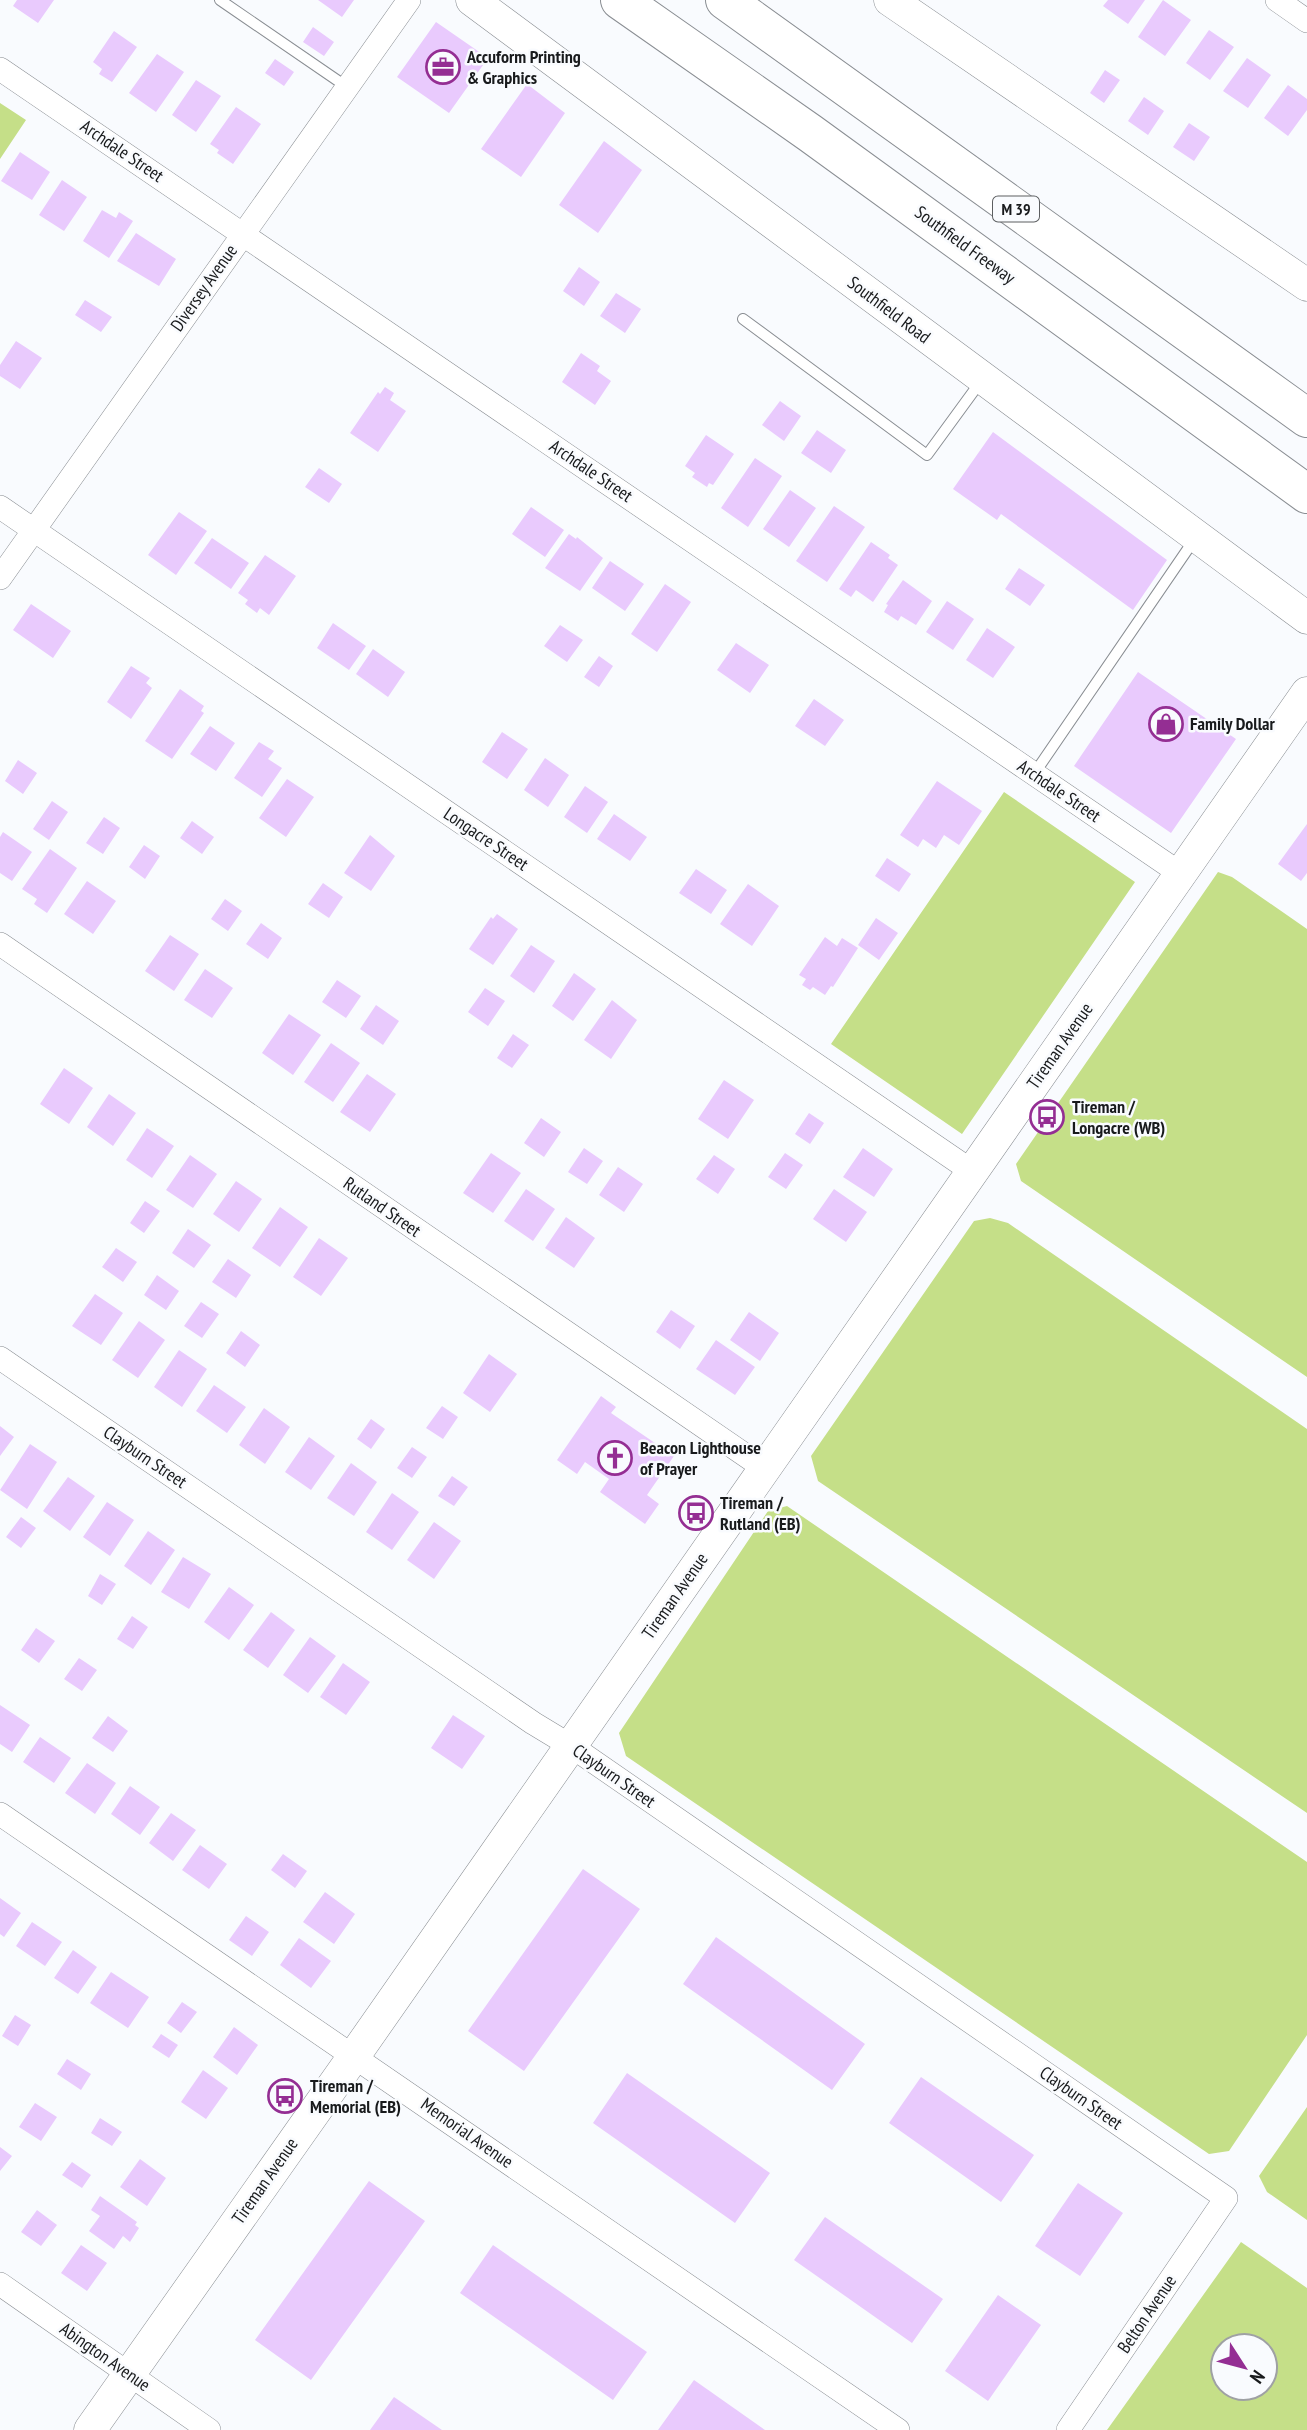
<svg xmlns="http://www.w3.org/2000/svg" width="1307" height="2430" font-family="'PT Sans Narrow',sans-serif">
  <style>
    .green { fill: #c5df88; fill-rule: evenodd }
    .building { fill: #e9cafd }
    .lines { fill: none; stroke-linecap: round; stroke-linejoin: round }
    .lane-casing { stroke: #8a8e93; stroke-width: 12 }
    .street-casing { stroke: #8a8e93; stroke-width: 24 }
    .secondary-casing { stroke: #8a8e93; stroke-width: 33 }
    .highway-casing { stroke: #8a8e93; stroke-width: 40 }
    .lane { stroke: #fff; stroke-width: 10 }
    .street { stroke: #fff; stroke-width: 23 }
    .secondary { stroke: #fff; stroke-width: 32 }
    .highway { stroke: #fff; stroke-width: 38 }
    .labels { text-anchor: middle; stroke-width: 5; stroke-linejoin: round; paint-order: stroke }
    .shield { fill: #f9fbfe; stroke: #5c5e60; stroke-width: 2 }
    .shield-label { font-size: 16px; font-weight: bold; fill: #181a1c }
    .poi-label { font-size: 18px; font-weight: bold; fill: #181a1c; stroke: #f9fbfe; text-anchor: start }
    .street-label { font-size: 18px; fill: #181a1c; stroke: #f9fbfe }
  </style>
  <rect width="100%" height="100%" fill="#f9fbfe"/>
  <path class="green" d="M0,103l26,17 -26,39z
    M1004,792l131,90 -173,252 -131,-90z
    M1218,872l14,5 75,52v448l-286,-196 -5,-17z
    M990,1218l18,5 299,206v384l-489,-332 -7,-25 163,-235z
    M787,1506l520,356v173l-78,116 -20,3 -583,-398 -7,-23 149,-222z
    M1307,2107v113l-40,-28 -8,-16z
    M1241,2242l66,46v142h-200zM1223,2346h42v42h-42z"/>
  <path class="building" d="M17,0h37l-16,23 -25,-17z
    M318,0h36l-12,17z
    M1108,0h37l-17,24 -25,-18z
    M1163,0l28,20 -26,36 -27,-19z
    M436,22l52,36 -39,55 -52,-36z
    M313,27l21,15 -10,14 -21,-14z
    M1209,30l25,17 -24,33 -24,-17z
    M114,31l23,16 -25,35 -13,-8 3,-5 -9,-7z
    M157,54l27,18 -28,40 -27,-19z
    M1247,58l24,17 -23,33 -25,-17z
    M275,59l19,13 -10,14 -19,-13z
    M1105,70l15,10 -16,23 -14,-10z
    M196,80l25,16 -25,36 -24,-17z
    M527,84l38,29 -44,64 -40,-28z
    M1288,85l19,14v11l-19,26 -24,-18z
    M1144,97l20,14 -16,24 -20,-14z
    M236,107l25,17 -28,40 -16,-11 2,-3 -9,-6z
    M1189,123l21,14 -16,24 -21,-14z
    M604,141l38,29 -44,63 -39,-28z
    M20,152l30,20 -18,28 -31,-19z
    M62,180l25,17 -23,34 -25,-16z
    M102,210l14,8 3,-6 14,9 -24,37 -26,-17z
    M136,233l40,26 -17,27 -42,-25z
    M579,267l21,15 -16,24 -21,-15z
    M616,293l25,16 -16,24 -25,-17z
    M85,300l27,17 -11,15 -26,-17z
    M16,341l26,17 -22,31 -20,-13v-11z
    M581,353l19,13 -3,5 14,10 -16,24 -33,-23z
    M385,387l9,6 -4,7 16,11 -28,41 -28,-19 28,-41 2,2z
    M780,401l21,15 -17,25 -22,-16z
    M817,430l29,20 -15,23 -30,-20z
    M993,432l174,128 -34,50 -132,-96 -4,6 -44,-31z
    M706,435l28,19 -21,31 -4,-2 -2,4 -15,-10 3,-4 -10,-7z
    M755,458l27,18 -34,51 -27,-19z
    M319,468l23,16 -13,19 -24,-16z
    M790,490l26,18 -27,39 -26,-18z
    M834,506l31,21 -38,55 -31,-21z
    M531,507l33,23 -19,27 -33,-23z
    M179,512l28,19 -31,44 -28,-20z
    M569,534l7,5 1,-2 26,21 -23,33 -35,-23z
    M212,538l37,25 -18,26 -37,-26z
    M871,542l19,13 -2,3 10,7 -25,37 -17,-12 -5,7 -12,-8z
    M265,555l31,21 -27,39 -9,-7 -3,5 -12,-9 3,-4 -10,-7z
    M610,561l34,23 -19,27 -33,-23z
    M1019,568l26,17 -15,21 -25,-17z
    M903,580l29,21 -16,24 -15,-9 -3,5 -14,-9 4,-7 -2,-1z
    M665,584l26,18 -34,50 -26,-18z
    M947,601l27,18 -21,31 -27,-18z
    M31,604l40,27 -18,27 -40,-28z
    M333,623l33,23 -17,24 -32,-22z
    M560,625l23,15 -16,22 -23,-16z
    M987,628l28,19 -22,31 -27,-18z
    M736,643l33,22 -19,28 -33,-23z
    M373,649l32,23 -17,25 -32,-23z
    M599,656l14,10 -14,21 -15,-10z
    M131,666l19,12 -4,5 6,5 -21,31 -24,-17z
    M1138,672l98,67 -65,94 -97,-67z
    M180,689l24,17 -3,5 3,2 -32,46 -27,-18z
    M814,699l30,21 -19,26 -30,-20z
    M210,726l25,17 -19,28 -26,-17z
    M502,732l26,17 -21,30 -25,-17z
    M259,742l15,9 -6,8 14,9 -20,29 -28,-19z
    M545,758l24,17 -21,32 -24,-17z
    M18,760l19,13 -14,21 -18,-13z
    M287,779l27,18 -28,40 -27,-19z
    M937,781l45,30 -23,34 -15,-10 -8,13 -13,-9 -5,8 -18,-12z
    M585,786l23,16 -21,31 -23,-16z
    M52,801l16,11 -19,28 -16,-11z
    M614,814l33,23 -17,24 -33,-22z
    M104,817l16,11 -17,26 -17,-11z
    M192,821l22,16 -12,17 -22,-16z
    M1307,824v49l-6,8 -23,-17z
    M3,832l29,20 -20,29 -12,-8v-36z
    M370,835l25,21 -24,35 -27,-18z
    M144,845l16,11 -15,23 -16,-12z
    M50,849l27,19 -30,45 -13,-9 3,-5 -15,-10z
    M887,858l24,16 -12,18 -24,-16z
    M696,869l31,21 -16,24 -32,-21z
    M87,881l29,20 -23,33 -29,-20z
    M323,883l20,14 -14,21 -21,-14z
    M748,884l31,22 -27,40 -32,-22z
    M225,899l17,12 -14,20 -17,-12z
    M497,914l21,15 -25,36 -24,-16 22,-32 2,2z
    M876,918l22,15 -19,27 -21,-15z
    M261,923l21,15 -14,21 -22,-15z
    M170,935l29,19 -25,37 -29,-20z
    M825,937l12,9 5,-8 16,10 -25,39 -2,-1 -6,9 -12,-8 -3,3 -8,-5 4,-6 -7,-4z
    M531,945l24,16 -21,32 -24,-17z
    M205,969l28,19 -21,30 -28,-18z
    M574,973l22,16 -23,32 -21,-15z
    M337,980l24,16 -15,22 -24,-16z
    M485,988l20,13 -17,25 -20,-14z
    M612,1000l25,20 -26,39 -27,-19z
    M376,1005l23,16 -16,24 -23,-16z
    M289,1014l32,21 -28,40 -31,-22z
    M513,1034l16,11 -17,23 -15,-10z
    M331,1043l29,20 -27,39 -29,-20z
    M64,1068l29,20 -24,36 -29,-20z
    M367,1074l29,20 -26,38 -30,-20z
    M724,1080l30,20 -26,39 -30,-20z
    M109,1094l27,19 -23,33 -26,-19z
    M809,1113l15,10 -14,21 -15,-10z
    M541,1118l20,14 -17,25 -20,-14z
    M147,1128l27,18 -22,32 -26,-18z
    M584,1148l19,13 -16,23 -19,-12z
    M863,1148l30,21 -19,28 -31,-20z
    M491,1153l30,20 -28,40 -30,-20z
    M785,1153l18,12 -17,24 -18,-12z
    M190,1155l27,19 -24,34 -27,-18z
    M714,1155l21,14 -17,25 -22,-15z
    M618,1167l25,17 -19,28 -25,-17z
    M236,1181l26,18 -23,33 -26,-18z
    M526,1189l29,20 -22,32 -29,-20z
    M834,1189l33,23 -21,30 -33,-23z
    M145,1201l15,10 -16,22 -14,-10z
    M280,1207l28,20 -28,40 -28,-19z
    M566,1217l29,21 -21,30 -29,-20z
    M188,1229l23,16 -17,23 -22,-15z
    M319,1238l29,20 -27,38 -28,-19z
    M116,1248l21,14 -14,20 -21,-15z
    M228,1259l23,16 -15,23 -24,-16z
    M157,1275l22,16 -13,19 -22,-15z
    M95,1294l28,19 -22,32 -29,-19z
    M201,1302l18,12 -17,24 -18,-12z
    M671,1310l24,16 -15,23 -24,-17z
    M749,1312l30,21 -19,28 -30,-21z
    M139,1321l26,19 -27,38 -26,-18z
    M241,1331l19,14 -15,22 -19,-14z
    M716,1340l39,27 -20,28 -39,-26z
    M179,1350l28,19 -25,38 -28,-20z
    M489,1354l28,20 -27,38 -27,-19z
    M214,1385l32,22 -19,26 -31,-22z
    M601,1396l15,11 -5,6 63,43 -27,39 12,9 -14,20 -45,-32 9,-13 -24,-17 -8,12 -20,-14z
    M442,1406l16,11 -15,22 -17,-11z
    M264,1408l26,19 -25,37 -26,-19z
    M371,1419l14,10 -14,20 -14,-10z
    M0,1426l14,11 -14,19z
    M309,1437l26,19 -24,34 -26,-18z
    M30,1444l27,18 -30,47 -27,-19z
    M412,1447l15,10 -15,21 -15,-10z
    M351,1463l26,19 -23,34 -27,-18z
    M452,1476l16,11 -14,19 -16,-10z
    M68,1477l27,19 -25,35 -27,-20z
    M392,1493l27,19 -27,38 -26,-18z
    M107,1502l27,18 -24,36 -27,-19z
    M21,1517l15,11 -15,20 -15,-11z
    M434,1522l27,19 -27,38 -27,-19z
    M148,1531l27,19 -24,35 -27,-19z
    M183,1557l28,17 -22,35 -28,-17z
    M100,1574l16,10 -14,21 -14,-9z
    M229,1587l25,18 -25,35 -25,-18z
    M271,1612l24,18 -27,38 -25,-18z
    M132,1616l16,11 -15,22 -16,-10z
    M36,1628l19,13 -16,22 -18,-13z
    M310,1637l26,19 -28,37 -25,-18z
    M79,1658l18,12 -15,21 -18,-12z
    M343,1663l27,19 -24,33 -26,-18z
    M0,1705l30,20 -18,27 -12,-8z
    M453,1715l32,21 -23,33 -31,-21z
    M108,1716l20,15 -15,21 -21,-14z
    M40,1737l31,21 -17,25 -31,-21z
    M87,1763l29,20 -21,31 -30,-21z
    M130,1786l30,21 -20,28 -29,-21z
    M171,1813l25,17 -23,31 -24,-18z
    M200,1845l27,19 -18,25 -27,-19z
    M283,1854l24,17 -12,17 -24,-18z
    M583,1869l57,40 -116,162 -56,-40z
    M325,1892l30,22 -21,30 -31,-22z
    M0,1898l21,15 -17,24 -4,-3z
    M246,1916l23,16 -17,24 -23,-16z
    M32,1922l30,20 -17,24 -29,-20z
    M716,1937l149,107 -33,46 -149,-106z
    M299,1938l32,23 -20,27 -31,-23z
    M73,1950l24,17 -19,27 -24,-16z
    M111,1972l38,25 -21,31 -38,-25z
    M182,2002l15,10 -16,21 -14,-10z
    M15,2015l16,10 -13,21 -16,-10z
    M234,2027l24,18 -21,30 -24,-18z
    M161,2034l17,11 -9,13 -17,-11z
    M67,2059l24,15 -10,16 -24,-16z
    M203,2070l25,18 -22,31 -25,-17z
    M627,2073l143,100 -35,50 -142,-100z
    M921,2077l113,78 -33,47 -112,-79z
    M35,2103l22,14 -16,24 -22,-14z
    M100,2118l22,14 -10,14 -21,-13z
    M0,2147l12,9 -12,15z
    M140,2159l26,19 -19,28 -27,-19z
    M72,2162l19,13 -9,13 -20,-13z
    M369,2181l56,40 -114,159 -56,-40z
    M1078,2183l45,30 -43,63 -45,-30z
    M100,2196l37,26 -2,3 4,3 -9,14 -7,-6 -9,13 -25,-18 11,-15 -9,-6z
    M37,2210l20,15 -16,21 -20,-14z
    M825,2217l118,82 -31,44 -118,-83z
    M81,2245l26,18 -20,28 -26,-18z
    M493,2245l154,107 -34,48 -153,-107z
    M998,2295l43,30 -53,76 -43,-30z
    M694,2380l71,50h-107z
    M394,2397l48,33h-72z"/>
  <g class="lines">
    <g class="lane-casing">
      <path id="lane" d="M220,0l127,87
        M743,319l184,136 54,-74
        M1034,774l160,-234"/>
    </g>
    <g class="street-casing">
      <path id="street" d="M1277,0l30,21
        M0,69l1181,805
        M0,507l973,665
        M0,578l409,-578
        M0,944l764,524
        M0,1358l533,365 38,23 655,452 -158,232
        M0,1814l898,616
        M0,2284l209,146"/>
    </g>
    <g class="secondary-casing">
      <path id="secondary" d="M472,0l835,618
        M890,0l417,285
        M90,2430l264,-374 953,-1363"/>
    </g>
    <g class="highway-casing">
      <path id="highway" d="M620,0l190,133 497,361
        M725,0l582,418"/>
    </g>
    <use href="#lane" class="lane"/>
    <use href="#street" class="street"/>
    <use href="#secondary" class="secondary"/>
    <use href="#highway" class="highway"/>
  </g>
  <defs>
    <g id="office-ring" transform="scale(1.75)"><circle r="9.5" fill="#f9fbfe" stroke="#942e93" stroke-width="1.5"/><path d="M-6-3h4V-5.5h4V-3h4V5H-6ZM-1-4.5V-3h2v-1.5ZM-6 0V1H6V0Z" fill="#942e93"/></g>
    <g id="shop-ring" transform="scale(1.75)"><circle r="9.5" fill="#f9fbfe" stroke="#942e93" stroke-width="1.5"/><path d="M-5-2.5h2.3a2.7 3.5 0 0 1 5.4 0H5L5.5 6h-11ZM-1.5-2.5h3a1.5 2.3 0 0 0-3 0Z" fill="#942e93"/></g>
    <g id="bus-ring" transform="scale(1.75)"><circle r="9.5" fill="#f9fbfe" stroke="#942e93" stroke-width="1.5"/><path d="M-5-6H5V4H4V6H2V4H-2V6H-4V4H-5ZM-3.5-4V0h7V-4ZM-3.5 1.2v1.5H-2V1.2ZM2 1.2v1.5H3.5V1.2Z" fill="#942e93"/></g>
    <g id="church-ring" transform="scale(1.75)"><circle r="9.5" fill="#f9fbfe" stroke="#942e93" stroke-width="1.5"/><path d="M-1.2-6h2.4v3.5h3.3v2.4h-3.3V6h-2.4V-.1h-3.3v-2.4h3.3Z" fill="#942e93"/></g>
  </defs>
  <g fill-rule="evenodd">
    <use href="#office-ring" x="443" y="67"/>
    <use href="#shop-ring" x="1166" y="724"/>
    <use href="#bus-ring" x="1047" y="1117"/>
    <use href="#church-ring" x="615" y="1458"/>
    <use href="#bus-ring" x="696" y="1513"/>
    <use href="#bus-ring" x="285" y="2096"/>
  </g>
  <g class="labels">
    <rect class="shield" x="993" y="196.5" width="46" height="25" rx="5"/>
    <g class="shield-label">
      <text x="1016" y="215">M 39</text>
    </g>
    <g class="poi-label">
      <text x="467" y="63">Accuform Printing<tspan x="467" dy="21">&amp; Graphics</tspan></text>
      <text x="1190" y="730">Family Dollar</text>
      <text x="1072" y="1113">Tireman /<tspan x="1072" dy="21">Longacre (WB)</tspan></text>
      <text x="640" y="1454">Beacon Lighthouse<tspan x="640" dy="21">of Prayer</tspan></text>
      <text x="720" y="1509">Tireman /<tspan x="720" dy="21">Rutland (EB)</tspan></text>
      <text x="310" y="2092">Tireman /<tspan x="310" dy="21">Memorial (EB)</tspan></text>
    </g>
    <g class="street-label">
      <text transform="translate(122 151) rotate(34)" y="6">Archdale Street</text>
      <text transform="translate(965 245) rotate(36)" y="6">Southfield Freeway</text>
      <text transform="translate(204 288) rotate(-55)" y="6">Diversey Avenue</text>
      <text transform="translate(889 310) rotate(37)" y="6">Southfield Road</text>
      <text transform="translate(591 471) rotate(34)" y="6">Archdale Street</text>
      <text transform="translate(1059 791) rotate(34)" y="6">Archdale Street</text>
      <text transform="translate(486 839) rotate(34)" y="6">Longacre Street</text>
      <text transform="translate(1060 1046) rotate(-55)" y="6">Tireman Avenue</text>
      <text transform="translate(382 1207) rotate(35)" y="6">Rutland Street</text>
      <text transform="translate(145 1457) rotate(34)" y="6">Clayburn Street</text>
      <text transform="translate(675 1596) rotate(-55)" y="6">Tireman Avenue</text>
      <text transform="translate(614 1776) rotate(35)" y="6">Clayburn Street</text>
      <text transform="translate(1081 2098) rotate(35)" y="6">Clayburn Street</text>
      <text transform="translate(467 2133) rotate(35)" y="6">Memorial Avenue</text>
      <text transform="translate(265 2181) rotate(-55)" y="6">Tireman Avenue</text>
      <text transform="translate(1147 2314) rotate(-56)" y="6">Belton Avenue</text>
      <text transform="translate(105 2357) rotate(35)" y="6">Abington Avenue</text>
    </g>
  </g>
  <g transform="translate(1244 2367) rotate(126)"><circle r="33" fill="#f9fbfe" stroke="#9fa1a4" stroke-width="2"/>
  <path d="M0-5L12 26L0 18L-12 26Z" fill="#942e93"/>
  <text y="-10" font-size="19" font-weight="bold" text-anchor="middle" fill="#181a1c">N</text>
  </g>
</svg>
